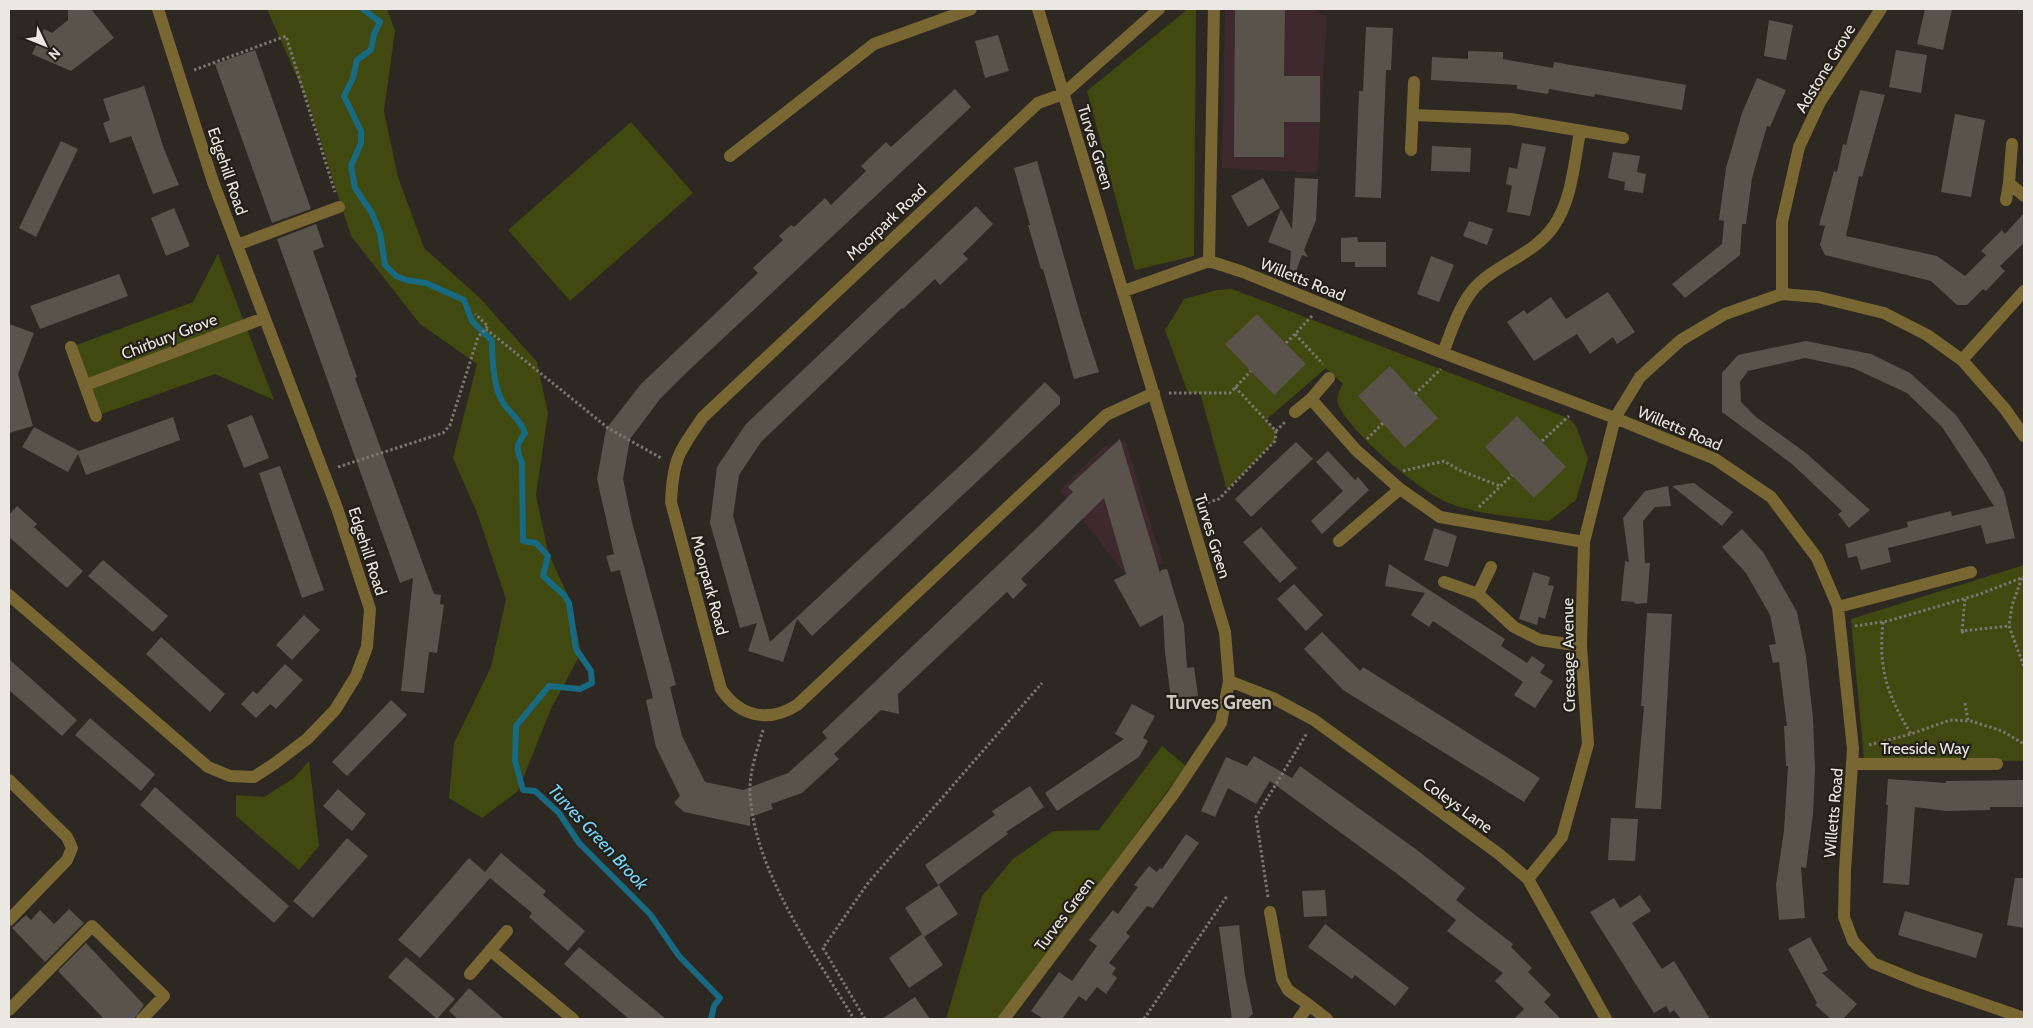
<svg xmlns="http://www.w3.org/2000/svg" width="2033" height="1028" font-family="Cabin,sans-serif">
  <style>
    .commercial { fill: #3e2a2e }
    .green { fill: #3f4910 }
    .lines { fill: none; stroke-linecap: round; stroke-linejoin: round }
    .stream { stroke: #186a83; stroke-width: 6 }
    .building { fill: #5a534c }
    .path { stroke: #7a7670; stroke-width: 3; stroke-dasharray: 2.5 2.5; stroke-linecap: butt }
    .minor { stroke: #796733; stroke-width: 12 }
    .labels { text-anchor: middle; stroke-width: 4.5; stroke-linejoin: round; paint-order: stroke }
    .street-label { font-size: 16px; fill: #ebe8e3; stroke: #231f18 }
    .water-label { font-size: 18px; font-style: italic; fill: #71d7fc; stroke: #231f18 }
    .quarter-label { font-size: 19px; font-weight: bold; fill: #cfc9c0; stroke: #231f18 }
  </style>
  <rect width="100%" height="100%" fill="#2d2821"/>
  <path class="commercial" d="M1225,9h89l13,8 -10,156 -95,-5z
    M1125,440l38,124 -40,8 -63,-82 44,-44z"/>
  <path class="green" d="M267,9h120l8,22 -11,80 14,66 26,71 56,50 57,64 11,51 -12,82 12,57 23,50 10,51 -30,56 -33,82 -36,27 -33,-20 5,-55 37,-76 15,-68 -28,-84 -25,-57 24,-94 -57,-40 -69,-88 -43,-134z
    M1188,9h8l-2,247 -59,14 -48,-179z
    M631,122l62,71 -123,108 -62,-71z
    M218,254l56,146 -59,-26 -119,42 -25,-69 122,-45z
    M1232,289l336,129 8,8 12,33 -12,41 -27,21c-32,-4 -68,-6 -98,-17 -30,-11 -99,-70 -112,-98 -4,-8 0,-15 4,-22l-17,-16 -60,52 10,11 -1,10 -48,49 -27,-97h-12l-23,-63 19,-31 33,-9z
    M2024,565v196l-160,-2 -13,-140z
    M1162,746l24,20 -166,224 -23,29h-51l36,-123 31,-37 40,-28 46,-1z
    M309,761l10,85 -20,24 -63,-54v-21l28,2 30,-19z"/>
  <g class="lines">
    <path class="stream" d="M363,9l17,13 -6,12 -3,16 -14,10 -4,18 -9,18 17,35v12l-10,23 4,22 17,25 8,20 5,32 11,11 10,4 20,3 38,17 8,21 20,20c0,18 1,41 9,58 6,13 20,20 24,34 -9,12 -9,16 -3,30l1,78 13,2 12,13 -5,20 21,19 5,8 7,46 15,22 1,12 -12,6 -31,-3 -33,40 -1,35 8,29 12,1 24,22 20,30 71,71 29,42 41,42 -6,8 -3,13"/>
  </g>
  <path class="building" d="M68,9h23l23,29 -43,33 -39,-17 12,-25 8,4 16,-13z
    M1235,9h50l-1,67h36v46h-36v35h-50z
    M1925,9h27l-9,41 -26,-6z
    M1769,20l24,5 -7,35 -22,-4z
    M1366,27l27,1 -2,42h-5l-5,128 -26,-1 4,-106h4z
    M998,35l11,36 -24,7 -10,-37z
    M255,50l56,159 -39,14 -57,-159z
    M1896,50l31,5 -6,38 -32,-6z
    M1468,51l35,1v7l50,9 1,-6 132,23 -4,25 -87,-16 -1,3 -45,-8 -1,5 -31,-5v-4l-86,-5 1,-23 36,2z
    M1757,78l29,12 -16,37 -3,-1 -15,52 -6,46h-4l-2,31 -55,43 -13,-14 50,-40 2,-23 -5,-1 7,-52 16,-55z
    M144,86l20,63 15,36 -26,9 -22,-58 -21,7 -7,-20 7,-3 -7,-21z
    M955,89l16,18 -284,265 -27,27 -30,40 -7,40 9,43 44,163 -6,2 12,49 23,46 38,8 45,-17 39,-35 -5,-6 217,-206 34,-34 -5,-5 52,-48 40,134 1,-3 6,-1 17,56 3,43 7,-1 4,29 -27,3 -6,-47 -2,-37 -23,12 -26,-47 12,-6 -22,-76 -83,81 6,6 -14,14 -6,-7 -109,102 1,20 -18,-4 -47,44 5,5 -37,34 -31,11 2,5 -23,8v9l-66,-14 -10,-9 6,-7 -24,-49 -10,-47 7,-2 -33,-128 -9,2 -5,-16 8,-2 -17,-75 9,-50 35,-45 117,-111 -5,-5 30,-28 -4,-4 12,-11 3,2 31,-29 6,7 35,-34 -5,-5 25,-24 5,5z
    M1860,90l25,5 -23,82 -3,-1 -13,60 91,20 28,20 21,-21 -5,-4 21,-21 3,4 19,-21v30l-24,23 5,5 -19,20 -3,-2 -16,16h-10l-26,-24 -106,-26 -5,-10 5,-19 -6,-1 15,-54 3,1 6,-28 3,1z
    M1955,114l30,6 -14,77 -30,-5z
    M61,141l17,8 -42,88 -17,-9z
    M1522,143l24,4 -16,69 -23,-4 5,-26 -6,-2 3,-17 8,2z
    M1432,146l39,2 -1,24 -39,-1z
    M1613,152l27,4 -3,16 9,2 -3,19 -19,-3 1,-8 -17,-4z
    M1037,161l44,156 18,55 -25,7 -31,-110h-2l-13,-44h2l-16,-57z
    M1263,178l17,30 -32,19 -17,-31z
    M1295,178l23,1 -2,41 -12,30 4,7 -6,-2 -9,25 -4,-1 2,-28 -23,-9 13,-33 11,20z
    M976,206l17,18 -30,30 5,5 -28,26 -5,-6 -32,30 -1,-1 -141,134 -22,33 -6,41 37,126 208,-193 67,-67 15,15v7l-248,232 -15,-17 -14,43 -35,-11 9,-28 -17,5 -30,-105 7,-56 29,-43z
    M174,208l16,38 -24,10 -15,-38z
    M1469,221l24,8 -6,16 -24,-9z
    M316,224l8,23 -11,4 44,126 -2,1 79,216 7,1 -1,9 4,1 -7,48 -8,-1 -5,41 -23,-2 12,-113 -13,5 -123,-344z
    M1357,237l1,5h28v25h-31v-5h-14v-24z
    M1431,256l23,9 -15,37 -22,-8z
    M119,274l9,22 -88,33 -10,-23z
    M1608,292l27,40 -18,12 -4,-7 -23,17 -13,-20 -43,27 -27,-39 17,-12 3,4 24,-17 15,22z
    M1257,314l49,50 -32,31 -49,-51z
    M9,324l25,9 -16,41 15,52 -24,7z
    M1806,341l65,13 39,19 46,42 30,44 18,33 11,46 -29,6 -5,-19 -93,23 3,14 -30,8 -4,-14 -9,2 -3,-14 63,-17 -1,-5 44,-11 1,5 42,-10 -52,-79 -35,-34 -54,-25 -48,-10 -57,13 -8,11 1,20 15,15 50,36 64,57 -21,18 -11,-14 4,-3 -50,-47 -70,-52v-39l16,-18z
    M1390,366l48,52 -33,30 -47,-52z
    M252,415l17,43 -25,10 -17,-43z
    M1517,416l49,51 -32,31 -49,-51z
    M173,417l7,23 -94,35 -8,-21 -10,18 -46,-25 12,-20 45,24z
    M1296,442l17,17 -62,58 -16,-18z
    M1328,451l27,29 3,-3 11,13 -47,44 -11,-13 32,-30 -27,-29z
    M280,466l44,124 -22,8 -43,-125z
    M1694,483l39,29 -11,14 -50,-40z
    M1668,486l3,20 -16,1 -12,14 2,42h5l-3,40 -12,1 -1,-2 -13,-1 4,-40 4,1 -6,-44 22,-27z
    M17,506l20,18 -3,3 49,44 -16,17 -58,-51v-22z
    M1261,527l36,41 -17,15 -37,-41z
    M1434,528l23,8 -9,31 -24,-7z
    M1742,529l21,23 34,60 9,44 7,62 2,52 -2,44 -7,54 -5,-1 4,51 -26,2 -3,-35 8,-54 4,-65h-2l-2,-40h3l-8,-64 -6,1 -4,-18 7,-1 -6,-29 -24,-42 -24,-26z
    M103,560l65,56 -15,16 -65,-56z
    M1389,564l116,75 -4,7 26,17 5,-7 13,9 -5,8 13,8 -18,27 -21,-13 9,-13 -90,-61 -4,6 -18,-12 14,-22 -40,-7z
    M1533,572l17,5 -2,8 6,1 -9,33 -6,-2 -2,8 -18,-6z
    M1294,584l29,31 -17,16 -29,-32z
    M1647,613l25,1 -11,195 -26,-1 9,-102h-3z
    M304,615l16,15 -28,30 -16,-15z
    M1322,632l38,39 3,-4 177,111 -16,24 -181,-112 -39,-41z
    M161,637l64,57 -15,18 -64,-58z
    M9,659l68,61 -15,16 -53,-46z
    M285,664l18,16 -27,29 -6,-5 -14,14 -15,-14 12,-13 4,3z
    M391,700l16,15 -60,61 -15,-14z
    M1132,704l23,12 -12,22 5,3 -9,16 -82,54 -12,-18 79,-54 -9,-5z
    M90,718l65,56 -14,17 -66,-56z
    M1254,756l38,22 8,-12 117,84 48,38 -9,12 57,44 -2,3 21,21 -4,4 23,23 -7,7 17,17h-47l10,-10 -29,-28 8,-8 -56,-42 9,-11 -56,-44 -130,-95 -14,23 -28,-16 -13,29 -14,-6 25,-54 21,9z
    M1888,779l58,4v-2l78,-1v27h-34v3l-44,1 -31,-4 -6,78 -26,-2 5,-78h-2z
    M1030,786l14,21 -38,25 2,2 -70,51 -13,-20 70,-50 -3,-4z
    M155,787l134,119 -15,17 -134,-118z
    M338,789l28,25 -14,17 -29,-25z
    M1611,818l27,1 -3,42 -27,-1z
    M1186,834l13,9 -46,65 -6,-2 -21,27 4,3 -21,27 7,5 -4,6 5,4 -11,16 -9,-7 -11,14 -7,-5 -17,23h-18l-13,-8 28,-39 13,9 25,-35 -8,-6 24,-30 5,4 20,-27 -4,-2 15,-19 8,6 3,-4 2,1z
    M347,838l21,18 -55,62 -20,-17z
    M501,853l45,38 -3,4 42,36 -17,20 -39,-34 3,-4 -42,-35 -70,80 -22,-18 71,-82 16,14z
    M2015,878h9v50l-17,-3z
    M939,885l19,29 -34,23 19,28 -34,23 -20,-30 33,-24 -17,-26z
    M1325,890l2,26 -23,1 -2,-26z
    M1640,895l11,16 -19,12 30,46 12,-8 36,58h-29l-7,-9 -4,3 -4,-7 -12,7 -64,-101 24,-14 6,10z
    M69,909l15,14 -39,39 -33,-34 14,-13 5,5 9,-10 14,14z
    M1905,911l78,23 -7,24 -78,-23z
    M1325,924l84,64 -14,18 -40,-31 -3,4 -44,-32z
    M1239,925l6,51 8,38 -6,5h-15l-13,-92z
    M1810,937l18,33 -6,3 35,31 -14,15h-12l-16,-14 2,-2 -29,-54z
    M86,943l58,62 -10,14h-30l-46,-48z
    M579,947l47,39 40,33h-37l-19,-16 -46,-39z
    M406,957l49,42 -18,20 -49,-42z
    M469,988l35,31h-46l-9,-8z
    M915,997l15,22h-48z"/>
  <g class="lines">
    <path class="path" d="M194,70l92,-34 49,156
      M1312,316l-17,18 28,30
      M486,329l122,99 53,30
      M1286,343l9,-9
      M1235,387l41,44 9,-9
      M1169,393h61l21,-22
      M1415,394l26,-25
      M1367,439l16,-16
      M1542,441l27,-25
      M338,467l105,-34 7,-8 28,-88 10,-11 -13,-12
      M1403,471l41,-10 15,9 41,16
      M1203,504l16,-5 56,-58 1,-10
      M1479,507l33,-32
      M2022,578l-10,27 -3,21 15,41
      M1965,599l-3,32 47,-5
      M1883,622c-5,46 4,73 28,112
      M1855,626l33,-5 92,-27 44,-17
      M1962,631l2,4
      M1965,703l3,17
      M763,730c-6,20 -14,43 -13,63 4,79 65,161 104,226
      M1869,745l42,-11 39,-14 21,1 31,10 22,13
      M1268,897l-12,-80 51,-84
      M865,1019l-42,-71 45,-65 174,-200
      M1144,1019l83,-123"/>
    <path class="minor" d="M1414,115l97,4 112,19
      M1411,150l3,-68
      M730,156l144,-112 97,-35
      M2009,183l3,-39
      M2006,200l3,-17 15,13
      M237,245l102,-38
      M1209,261l5,-252
      M1124,291l85,-30 34,11 200,81 172,65 100,41 56,38 46,61 21,49 15,142 -8,121 -1,47 9,24 20,22 44,18 107,37
      M1782,294v-72l17,-75 21,-45 61,-93
      M71,347l25,69
      M1443,353c8,-21 15,-44 29,-62 22,-27 61,-35 81,-64 19,-26 21,-64 27,-95
      M1962,360l62,-69
      M86,385l178,-67
      M1154,393l-48,22 -309,290c-28,18 -57,12 -76,-16l-50,-187c2,-44 8,-50 32,-85l335,-314 25,-9 96,-85
      M1311,399l18,-21
      M1295,412l16,-13 45,51 44,39 40,28 144,25
      M1339,541l61,-52
      M1444,582l34,12 36,33 26,13 41,6
      M1478,594l13,-27
      M9,595l199,172 22,9 24,1 20,-13 33,-25 28,-29 21,-34 11,-29 3,-38 -33,-101 -124,-326 -55,-173
      M1838,607l133,-35
      M1229,681l44,17 41,22 185,134 29,25 78,140
      M1854,764h143
      M9,780l58,57 5,11 -5,12 -58,60
      M1528,879l34,-42 26,-93 -7,-98 3,-104 31,-124 25,-41 41,-37 44,-26 57,-20 36,3 66,16 43,22 35,25 43,49 19,27
      M1270,912l12,67 6,11 21,15 -10,14
      M490,950l83,69
      M470,974l37,-43
      M1309,1005l18,14
      M9,1010l83,-84 72,70 -22,23
      M1004,1019l169,-224 48,-72 8,-42 -4,-49 -187,-623"/>
  </g>
  <g class="labels">
    <g class="street-label">
      <text transform="translate(1825 68) rotate(-59)" y="6">Adstone Grove</text>
      <text transform="translate(1096 147) rotate(73)" y="6">Turves Green</text>
      <text transform="translate(228 171) rotate(71)" y="6">Edgehill Road</text>
      <text transform="translate(886 222) rotate(-43)" y="6">Moorpark Road</text>
      <text transform="translate(1303 279) rotate(22)" y="6">Willetts Road</text>
      <text transform="translate(169 336) rotate(-21)" y="6">Chirbury Grove</text>
      <text transform="translate(1680 428) rotate(23)" y="6">Willetts Road</text>
      <text transform="translate(1213 536) rotate(73)" y="6">Turves Green</text>
      <text transform="translate(368 551) rotate(72)" y="6">Edgehill Road</text>
      <text transform="translate(710 585) rotate(75)" y="6">Moorpark Road</text>
      <text transform="translate(1568 655) rotate(-91)" y="6">Cressage Avenue</text>
      <text x="1925" y="754">Treeside Way</text>
      <text transform="translate(1458 805) rotate(36)" y="6">Coleys Lane</text>
      <text transform="translate(1833 813) rotate(-85)" y="6">Willetts Road</text>
      <text transform="translate(1064 914) rotate(-53)" y="6">Turves Green</text>
    </g>
    <g class="water-label">
      <text transform="translate(598 837) rotate(47)" y="6">Turves Green Brook</text>
    </g>
    <g class="quarter-label">
      <text x="1219" y="709">Turves Green</text>
    </g>
  </g>
  <rect width="2033" height="1028" fill="none" stroke="#ebe8e3" stroke-width="20"/>
  <g transform="translate(45 45) rotate(133)" stroke="#231f18" stroke-width="4" paint-order="stroke">
  <path d="M0-4L9 19L0 12L-9 19Z" fill="#ebe8e3"/>
  <text y="-8" font-size="14" font-weight="bold" text-anchor="middle" fill="#ebe8e3">N</text>
  </g>
</svg>
